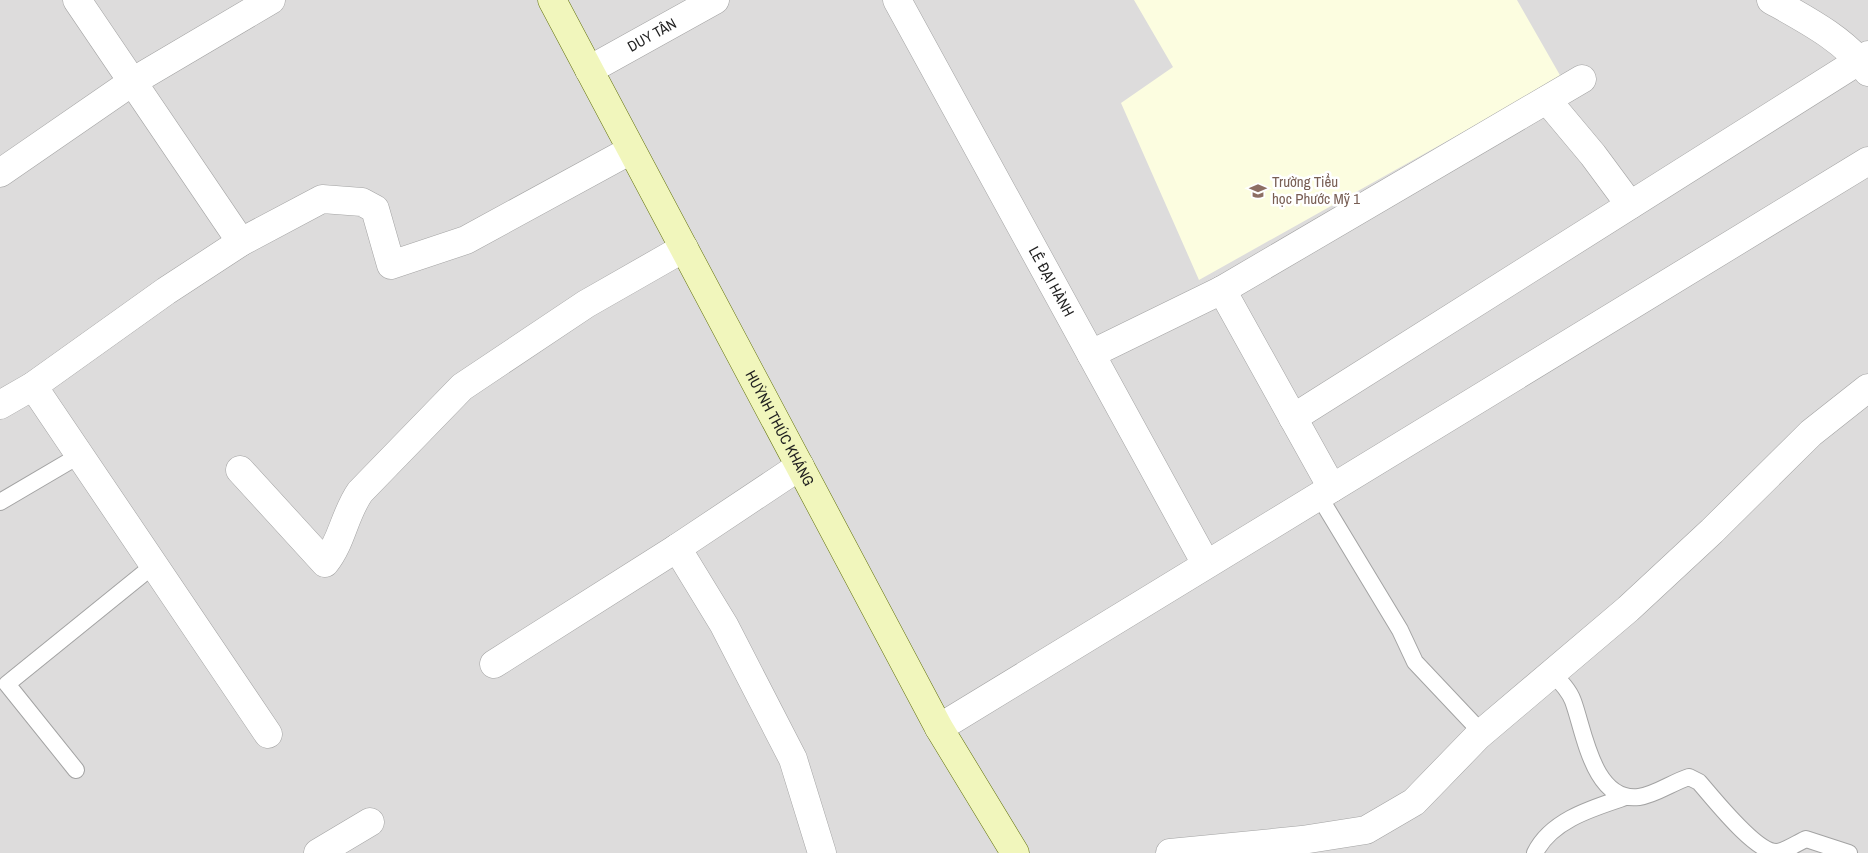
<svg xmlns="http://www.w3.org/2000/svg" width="1868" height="853" font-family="'Archivo Narrow',sans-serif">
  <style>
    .residential { fill: #dddcdc }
    .education { fill: #fcfde0 }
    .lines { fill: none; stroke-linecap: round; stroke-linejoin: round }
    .lane-casing { stroke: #a3a3a3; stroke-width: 18 }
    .street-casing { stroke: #a3a3a3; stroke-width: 29 }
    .secondary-casing { stroke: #61710a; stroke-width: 29 }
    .lane { stroke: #fff; stroke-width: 16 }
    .street { stroke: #fff; stroke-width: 28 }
    .secondary { stroke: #f1f6bc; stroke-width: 28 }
    .labels { text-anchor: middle; stroke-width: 5; stroke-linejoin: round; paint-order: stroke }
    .street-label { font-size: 15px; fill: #1f1f1f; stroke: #fff }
    .education-label { font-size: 15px; fill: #785e54; stroke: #fff; text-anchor: start }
  </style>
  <rect width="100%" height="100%" fill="#efece5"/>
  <path class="residential" d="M0,0h1868v853h-1868z"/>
  <path class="education" d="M1134,0h383l44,77 -362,203 -78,-177 52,-36z"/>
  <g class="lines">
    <g class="lane-casing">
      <path id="lane" d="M1319,496l81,134 15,32 67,71
        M0,502l80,-47
        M1552,673c8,8 17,17 21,28 11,29 20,102 66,96 16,-2 34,-15 50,-20l10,5c15,17 57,71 78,70 9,-1 20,-9 29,-13l43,14
        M76,770l-69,-86 147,-119
        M1535,853c16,-33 58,-45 91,-56"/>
    </g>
    <g class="street-casing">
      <g id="street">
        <path d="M77,0l164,242"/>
        <path id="s1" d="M897,0l309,564"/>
        <path d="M1771,0c34,19 75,40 97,72"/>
        <path id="s2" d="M589,70l126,-70"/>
        <path d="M1547,100l46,55 37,50"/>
        <path d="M0,173l132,-91 139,-82"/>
        <path d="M1222,290l110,198"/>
        <path d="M1091,354l131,-64 360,-211"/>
        <path d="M33,386l235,348"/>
        <path d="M0,405l33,-19 133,-95 75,-49 81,-43 40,3 13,7 16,56 75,-25 165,-90"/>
        <path d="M1293,418l575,-363"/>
        <path d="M240,470l85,93c17,-21 19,-48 35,-71l102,-105 124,-83 98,-56"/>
        <path d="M677,548l47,77 69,134 29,94"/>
        <path d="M494,664l183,-116 123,-82"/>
        <path d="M939,728l929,-567"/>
        <path d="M318,853l52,-31"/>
        <path d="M1170,853l132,-13 64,-10 48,-28 64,-66 150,-127 84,-78 99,-98 57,-45"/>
      </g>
    </g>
    <g class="secondary-casing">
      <g id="secondary">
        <path id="s3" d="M552,0l387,728 76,125"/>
      </g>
    </g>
    <use href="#lane" class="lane"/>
    <use href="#street" class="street"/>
    <use href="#secondary" class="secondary"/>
  </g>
  <defs>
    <g id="school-bare" transform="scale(1.35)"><path d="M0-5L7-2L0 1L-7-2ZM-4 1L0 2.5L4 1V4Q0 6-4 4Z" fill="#8d6e63" stroke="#fff" stroke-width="2.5" paint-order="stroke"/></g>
  </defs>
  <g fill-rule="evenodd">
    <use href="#school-bare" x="1258" y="191"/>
  </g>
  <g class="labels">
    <g class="street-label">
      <text dy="5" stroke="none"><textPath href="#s2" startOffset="72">DUY TÂN</textPath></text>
      <text dy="5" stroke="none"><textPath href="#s1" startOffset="321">LÊ ĐẠI HÀNH</textPath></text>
      <text dy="5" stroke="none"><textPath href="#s3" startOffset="485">HUỲNH THÚC KHÁNG</textPath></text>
    </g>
    <g class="education-label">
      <text x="1272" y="187">Trường Tiểu<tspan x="1272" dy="17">học Phước Mỹ 1</tspan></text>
    </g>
  </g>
</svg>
